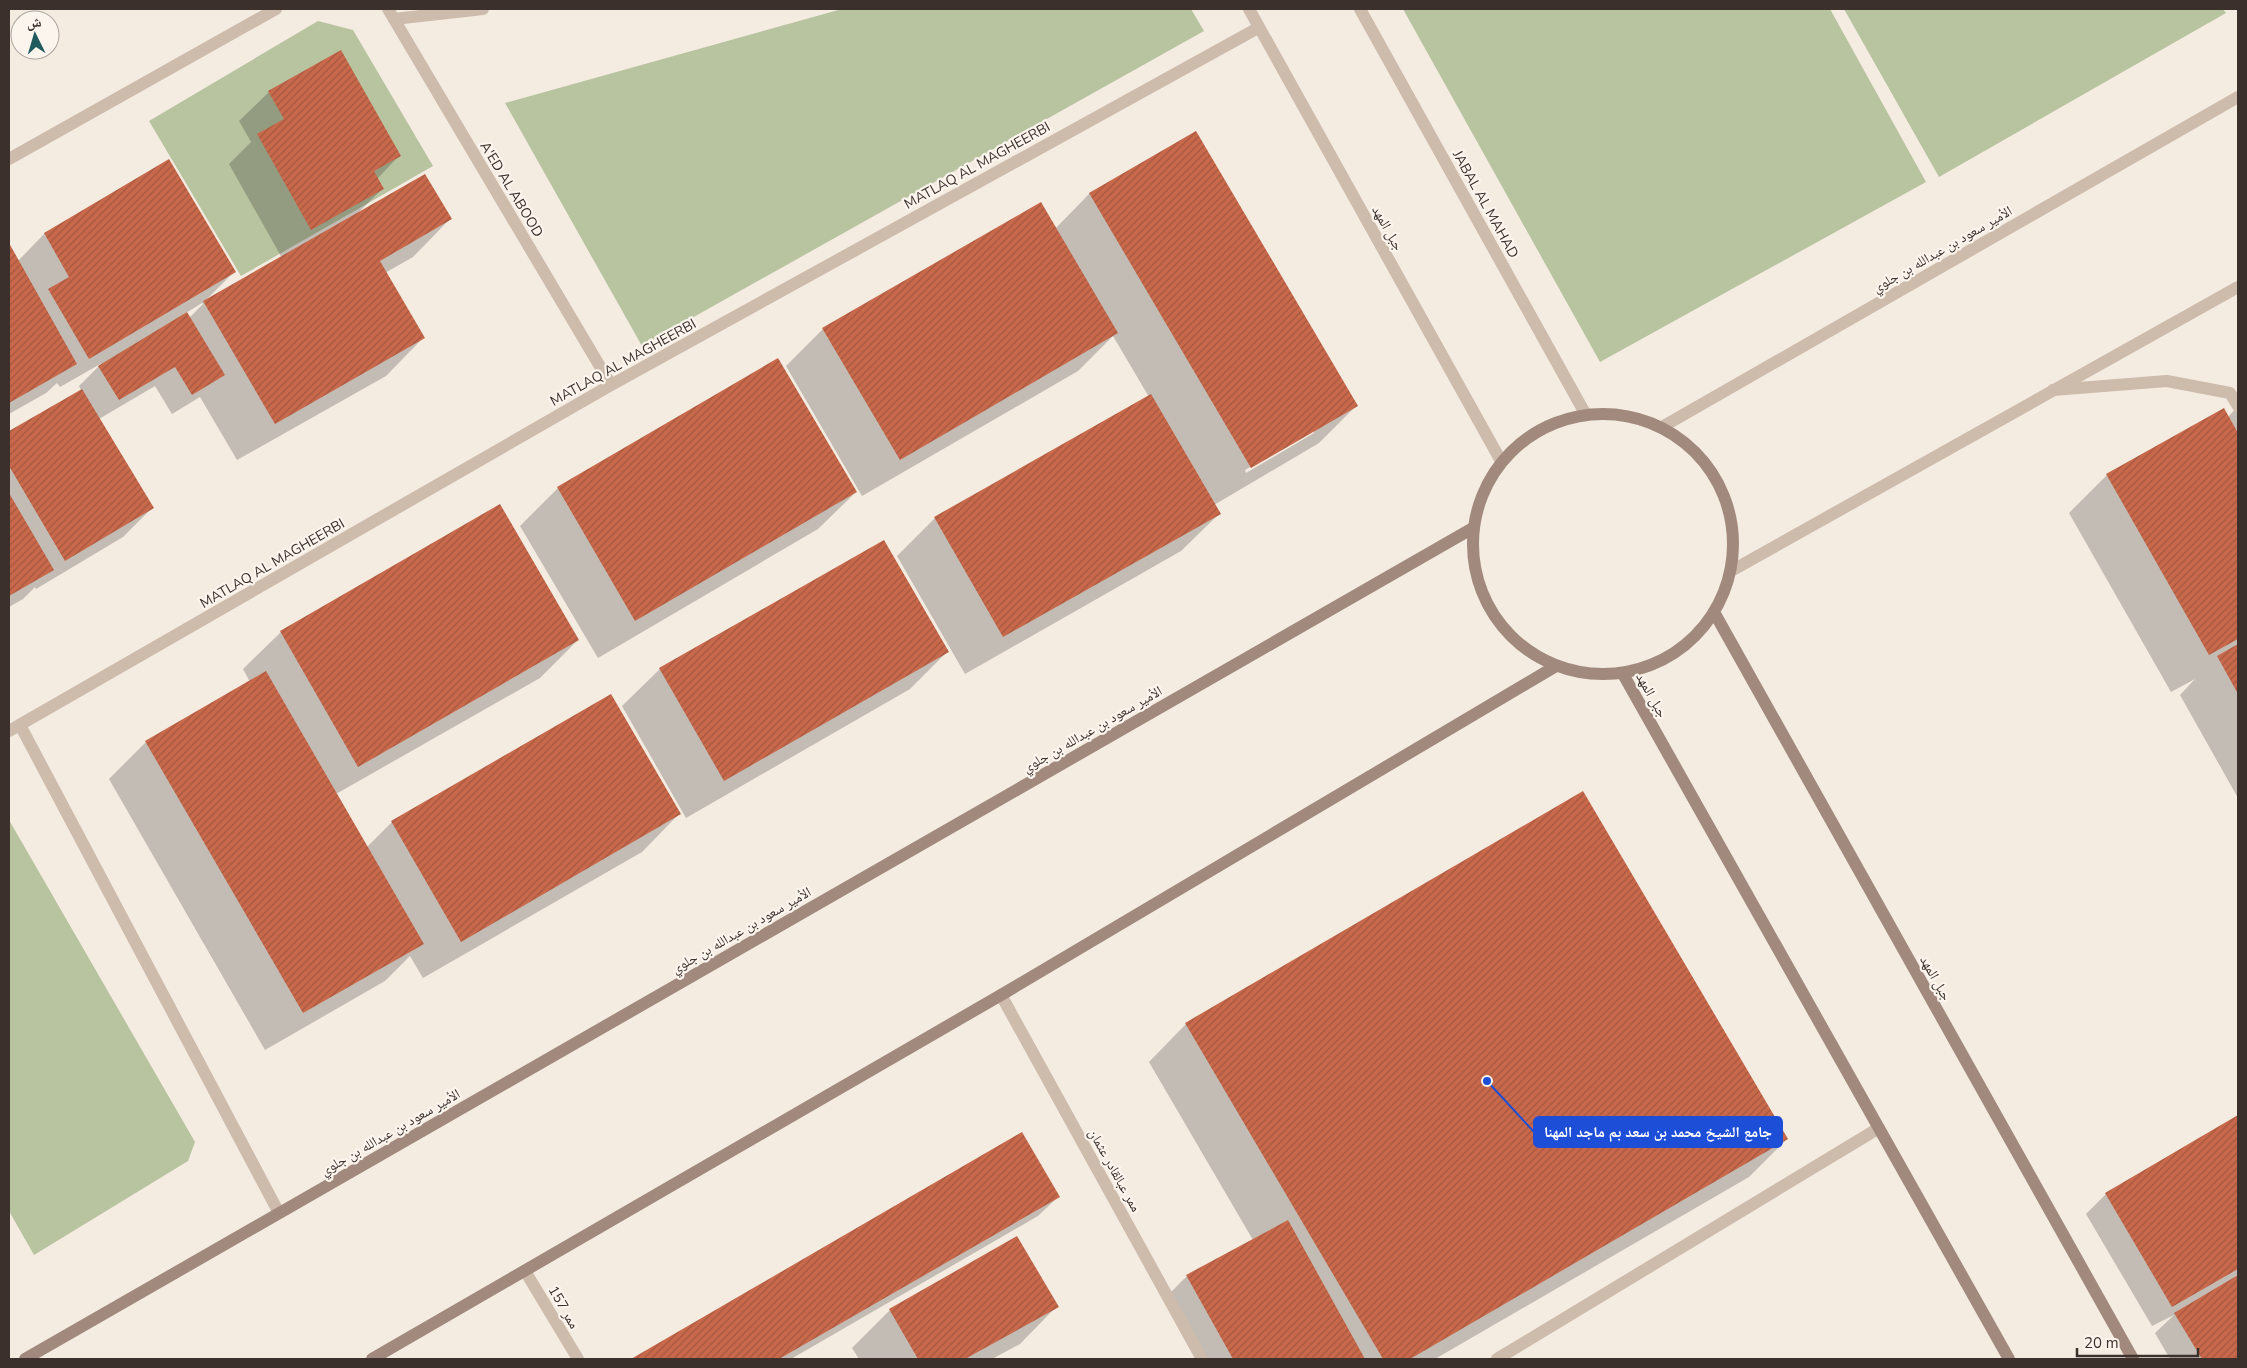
<svg xmlns="http://www.w3.org/2000/svg" width="2247" height="1368" font-family="'Nunito Sans','Noto Naskh Arabic',sans-serif">
  <style>
    .green { fill: #b8c4a0 }
    .shadow { fill: #0003; fill-rule: evenodd }
    .building { fill: url(#building-hatch) }
    .lines { fill: none; stroke-linecap: round; stroke-linejoin: round }
    .lane { stroke: #cdbbac; stroke-width: 12 }
    .street { stroke: #cdbbac; stroke-width: 12 }
    .secondary { stroke: #a18a7d; stroke-width: 12 }
    .labels { text-anchor: middle; stroke-width: 4.5; stroke-linejoin: round; paint-order: stroke }
    .street-label { font-size: 14px; fill: #3b302b; stroke: #fbf5ee }
    .leader { fill: none; stroke: #1d4ed8; stroke-width: 2 }
    .callout-dot { fill: #1d4ed8; stroke: #fbf5ee; stroke-width: 2 }
    .callout { fill: #1d4ed8; stroke: #1d4ed8; stroke-width: 2 }
    .callout-label { font-size: 15px; text-anchor: middle; font-weight: bold; fill: #fff }
  </style>
  <defs>
    <pattern id="building-hatch" width="6" height="6" patternUnits="userSpaceOnUse" patternTransform="scale(1.25)"><rect width="6" height="6" fill="#c8694b"/><path d="M-1 1l2-2M0 6l6-6M5 7l2-2" fill="none" stroke="#a4573f"/></pattern>
  </defs>
  <rect width="100%" height="100%" fill="#f4ebe1"/>
  <path class="green" d="M842,9h349l13,22 -562,315 -137,-243z
    M1403,9h427l96,173 -326,180z
    M1844,9h379l3,4 -287,164z
    M318,21l35,9 80,136 -192,110 -92,-155z
    M9,820l186,322 -7,19 -154,94 -25,-44z"/>
  <path class="shadow" d="M269,92l130,64 -22,23 5,10 -24,24 92,6 -37,38 -28,16 38,65 -37,38 -149,84 -37,-63 -28,17 -17,-28 -56,33 53,89 -29,29 -87,52 -1,-2 -12,12 -14,8v-174l72,-43 -2,-4 23,-23 -42,24 -3,-4 -11,10 -37,21v-168l9,15 26,-27 125,-73 65,111 -28,28 76,-42 -53,-94 22,-22 -12,-21zM202,303l1,1 -14,14 -3,-5z
    M1195,132l162,273 -38,38 -105,62 5,9 -38,37 -216,123 -68,-118 38,-38 214,-121 -36,-61 -35,35 -216,125 -76,-130 37,-37 232,-100 34,-35zM1314,430v3l-68,40 -1,-3z
    M2238,406v392l-58,-103 15,-16 -24,13 -102,-179 38,-38 121,-58z
    M558,488l298,4 -38,37 -220,129 -78,-132z
    M281,632l297,8 -38,38 -204,116 31,53 25,-25 287,-8 -37,38 -219,126 -13,-22 -25,25 -120,69 -156,-271 37,-37 104,-60 -7,-13z
    M947,652l-37,37 -224,129 -64,-112 38,-37z
    M1186,1024l601,115 -38,38 -314,182h-233l-35,-63 20,-20 66,-36 -104,-178z
    M2238,1117v242h-68l-15,-26 19,-18 -22,11 -66,-112 20,-20z
    M1021,1134l37,63 -20,19 -247,143h-157z
    M1057,1306l-37,38 -28,15h-133l-7,-11 38,-38z"/>
  <path class="building" d="M341,50l60,106 -27,15 10,18 -73,41 -54,-96 27,-15 -16,-28z
    M1196,131l162,275 -107,62 -162,-275z
    M169,159l67,113 -147,87 -41,-70 21,-12 -25,-44z
    M425,174l27,45 -72,42 45,77 -150,86 -72,-123z
    M1041,202l77,131 -218,127 -78,-132z
    M9,243l68,121 -68,39z
    M187,312l38,63 -33,20 -17,-28 -56,33 -21,-34z
    M778,358l79,134 -222,129 -78,-134z
    M82,389l72,119 -89,53 -56,-95v-35z
    M1151,394l70,120 -218,123 -69,-120z
    M2224,408l14,25v206l-29,16 -103,-181z
    M9,493l45,77 -45,26z
    M500,504l79,136 -221,127 -78,-136z
    M884,540l65,112 -225,129 -65,-113z
    M2238,644v50l-21,-38z
    M266,671l158,273 -121,69 -158,-272z
    M611,694l70,120 -220,128 -70,-121z
    M1583,791l205,348 -378,220h-27l-198,-336z
    M2238,1115v154l-66,38 -67,-114z
    M1022,1132l38,65 -281,162h-148z
    M1288,1220l77,139h-132l-47,-84z
    M1017,1236l42,71 -94,52h-47l-29,-50z
    M2238,1275v84h-36l-28,-46z"/>
  <g class="lines">
    <path class="lane" d="M394,19l89,-10
      M2053,390l114,-9 63,12 8,13"/>
    <path class="street" d="M388,9l223,376
      M1249,9l252,452
      M1360,9l226,406
      M9,159l267,-150
      M1662,427l576,-330
      M1731,571l507,-284
      M20,725l259,488
      M9,731l602,-346 647,-357
      M1001,995l201,364
      M525,1271l53,88
      M1497,1359l382,-231"/>
    <path class="secondary" d="M1473 544a130 130 0 1 1 260 0a130 130 0 1 1-260 0Z
      M1714,612l419,747
      M1623,674l386,685
      M25,1359l1448,-831
      M372,1359l629,-364 555,-329"/>
  </g>
  <g class="labels">
    <g class="street-label">
      <text transform="translate(977 165) rotate(-29)" y="5">MATLAQ AL MAGHEERBI</text>
      <text transform="translate(512 189) rotate(59)" y="5">A'ED AL ABOOD</text>
      <text transform="translate(1486 204) rotate(61)" y="5">JABAL AL MAHAD</text>
      <text transform="translate(1388 228) rotate(61)" y="5">جبل المهد</text>
      <text transform="translate(1942 249) rotate(-30)" y="5">الأمير سعود بن عبدالله بن جلوي</text>
      <text transform="translate(623 362) rotate(-29)" y="5">MATLAQ AL MAGHEERBI</text>
      <text transform="translate(272 563) rotate(-30)" y="5">MATLAQ AL MAGHEERBI</text>
      <text transform="translate(1652 695) rotate(61)" y="5">جبل المهد</text>
      <text transform="translate(1092 729) rotate(-30)" y="5">الأمير سعود بن عبدالله بن جلوي</text>
      <text transform="translate(741 930) rotate(-30)" y="5">الأمير سعود بن عبدالله بن جلوي</text>
      <text transform="translate(1936 978) rotate(61)" y="5">جبل المهد</text>
      <text transform="translate(390 1132) rotate(-30)" y="5">الأمير سعود بن عبدالله بن جلوي</text>
      <text transform="translate(1115 1170) rotate(61)" y="5">ممر عبالقادر عثمان</text>
      <text transform="translate(564 1307) rotate(60)" y="5">ممر 157</text>
    </g>
  </g>
  <path class="leader" d="M1487 1081L1534 1132"/>
  <circle class="callout-dot" cx="1487" cy="1081" r="5"/>
  <rect class="callout" x="1534" y="1117" width="248" height="30" rx="5"/>
  <g class="callout-label">
    <text x="1658" y="1137">جامع الشيخ محمد بن سعد بم ماجد المهنا</text>
  </g>
  <rect width="2247" height="1368" fill="none" stroke="#3b302b" stroke-width="20"/>
  <g transform="translate(35 35) rotate(355)"><circle r="24" fill="#fbf5ee" stroke="#aea6a0"/>
  <path d="M0-4L9 19L0 12L-9 19Z" fill="#1f5a5e"/>
  <text y="-8" font-size="14" font-weight="bold" text-anchor="middle" fill="#3b302b">ش</text>
  </g>
  <path d="M2077 1348v8h121v-8" fill="none" stroke="#3b302b" stroke-width="2.5"/>
  <text x="2084" y="1348" font-size="15" fill="#3b302b" stroke="#fbf5ee" stroke-width="4" paint-order="stroke">20 m</text>
</svg>
